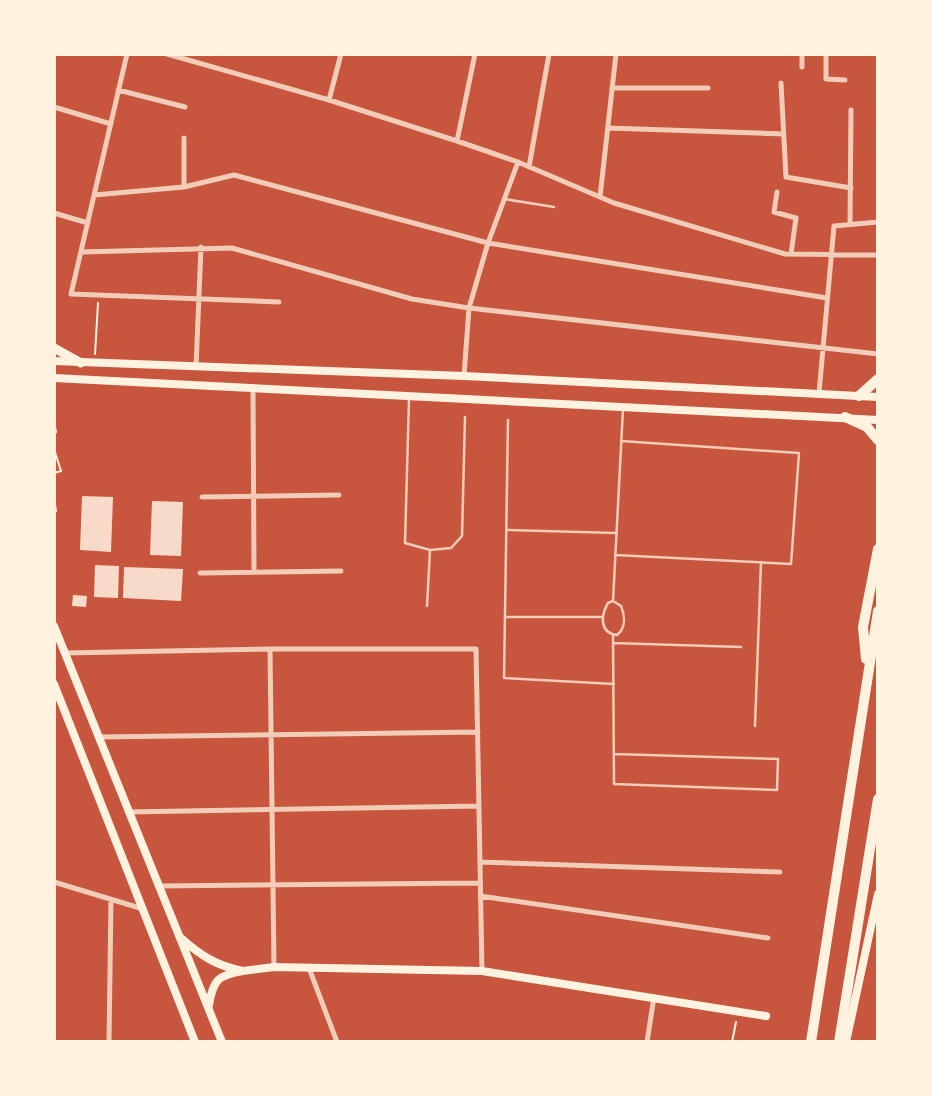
<svg xmlns="http://www.w3.org/2000/svg" width="932" height="1096" font-family="Ubuntu,sans-serif">
  <style>
    .building { fill: #f7dbc8 }
    .lines { fill: none; stroke-linecap: round; stroke-linejoin: round }
    .path { stroke: #fff3e0; stroke-width: 2 }
    .service { stroke: #f1ccb7; stroke-width: 2.5 }
    .minor { stroke: #f1ccb7; stroke-width: 5 }
    .secondary { stroke: #fff3e0; stroke-width: 8 }
    .primary { stroke: #fff3e0; stroke-width: 9 }
    .trunk { stroke: #fff3e0; stroke-width: 10 }
  </style>
  <rect width="100%" height="100%" fill="#c8553d"/>
  <path class="building" d="M82,496l31,1 -2,55 -31,-2z
    M152,501l31,1 -2,54 -31,-1z
    M95,565l24,1 -1,32 -24,-1z
    M124,567l59,2 -2,32 -58,-3z
    M73,595l14,1 -1,11 -14,-1z"/>
  <g class="lines">
    <path class="path" d="M95,354l3,-51
      M54,422l2,10 -2,3
      M54,449l7,22 -7,2
      M54,498l2,13h-2
      M732,1042l4,-20"/>
    <path class="service" d="M504,199l50,8
      M409,399l-4,144 25,7 21,-2 11,-12 3,-119
      M508,420l-4,258 110,6
      M507,530l109,3
      M615,555l176,9 8,-111 -178,-12
      M613,601l10,-192
      M613,601l8,5c4,10 5,22 -4,29 -18,-2 -16,-20 -9,-32z
      M427,606l3,-56
      M505,617h97
      M613,635l1,149 163,6 1,-31 -164,-5
      M613,643l128,4
      M755,726l6,-164"/>
    <path class="minor" d="M127,54l-56,240 208,8
      M167,54l162,46 128,41 61,21 96,41 171,51 93,1
      M826,54v25l19,1
      M802,67v-13
      M781,83l5,94 65,11
      M612,88h96
      M118,90l67,17
      M329,100l12,-46
      M54,107l57,17
      M608,128l176,6
      M184,138v49
      M457,141l18,-87
      M529,167l20,-113
      M777,192l-3,20 22,6 -5,36
      M94,195l90,-8 50,-12 254,68 339,55
      M600,197l16,-143
      M54,213l34,10
      M850,224l1,-114
      M81,252l151,-4 180,51 57,9 409,46
      M196,367l5,-120
      M464,376l5,-68 19,-65 30,-81
      M253,387l1,185
      M819,393l15,-167 44,-4
      M202,497l137,-2
      M200,573l141,-2
      M270,649l4,318
      M65,653l205,-4h206l6,322
      M98,737l380,-5
      M127,812l352,-6
      M480,862l300,10
      M54,882l89,27
      M158,886l322,-3
      M480,896l288,42
      M309,968l28,74
      M109,1042l2,-142
      M647,1042l7,-45"/>
    <path class="secondary" d="M54,361l410,15 414,21
      M54,378l824,42
      M54,626l168,416
      M54,684l141,358
      M181,938c20,18 36,28 62,33 -25,4 -30,9 -34,34
      M243,971l31,-4 208,4 284,45
      M846,1042l32,-148"/>
    <path class="primary" d="M54,348l27,15"/>
    <path class="trunk" d="M859,396l19,-17
      M845,417l22,10 11,13
      M866,659l-3,-32 15,-78
      M811,1042l67,-431
      M839,1042l39,-243"/>
  </g>
  <rect width="932" height="1096" fill="none" stroke="#fff3e0" stroke-width="112"/>
</svg>
